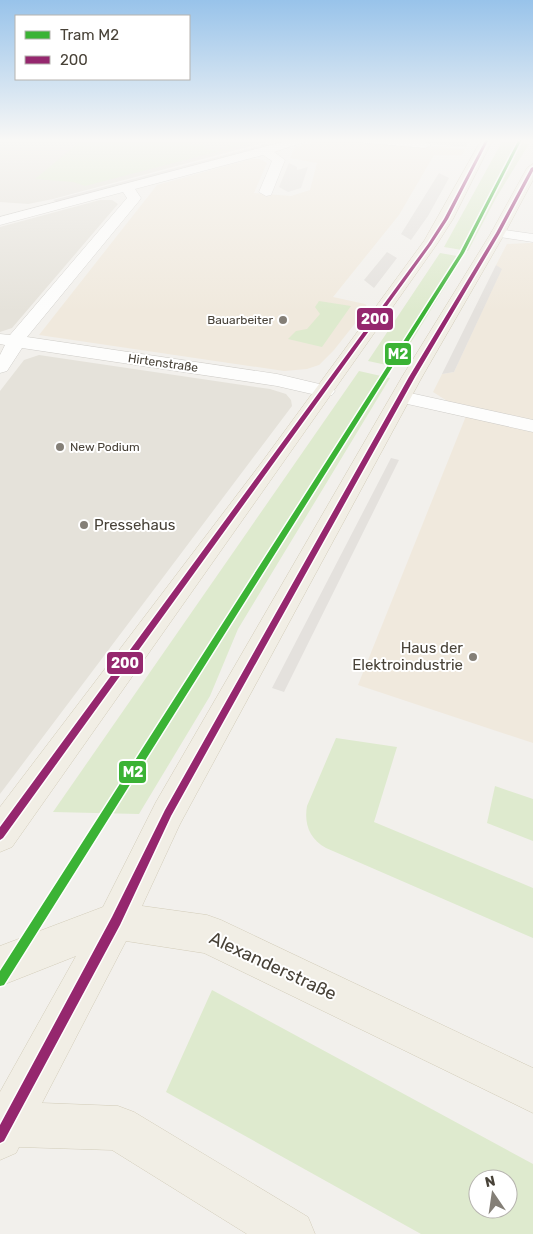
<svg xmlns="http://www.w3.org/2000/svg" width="533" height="1234" font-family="Rubik,sans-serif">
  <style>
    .residential { fill: #e5e2da }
    .commercial { fill: #f0e9dd }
    .green { fill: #deeace; fill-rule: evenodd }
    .parking { fill: #e4e1dd }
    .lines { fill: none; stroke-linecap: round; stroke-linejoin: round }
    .minor-casing { stroke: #d0ceca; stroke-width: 1 }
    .primary-casing { stroke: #d3cdba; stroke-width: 1 }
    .minor { fill: #fdfdfc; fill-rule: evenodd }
    .primary { fill: #f1eee5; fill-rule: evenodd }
    .tram { stroke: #dadad9; stroke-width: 1 }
    .bus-1-casing { stroke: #fff; stroke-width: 3 }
    .bus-1 { fill: #95276e; fill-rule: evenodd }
    .tram-1-casing { stroke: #fff; stroke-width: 3 }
    .tram-1 { fill: #3bb335; fill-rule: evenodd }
    .poi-dot { fill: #847f77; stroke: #fff; stroke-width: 2 }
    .labels { text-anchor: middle; stroke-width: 4; stroke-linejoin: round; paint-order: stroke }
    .far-poi-label { font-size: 12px; fill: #484238; stroke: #fff; text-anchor: end }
    .far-street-label { font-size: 12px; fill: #484238; stroke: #fff }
    .poi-label { font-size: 15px; fill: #484238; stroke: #fff; text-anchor: start }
    .near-street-label { font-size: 18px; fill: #484238; stroke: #fff }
    .line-badge { stroke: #fff; stroke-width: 2 }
    .badge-label { font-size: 14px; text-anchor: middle; font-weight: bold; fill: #fff }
  </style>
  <rect width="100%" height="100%" fill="#f2f0ec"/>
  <path class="residential" d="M0,139h268l2,2 -217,58 -25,5 -28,-2z
    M384,139h85l-3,8z
    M100,200h12l6,4 -106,124 -12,4v-105z
    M39,355l231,34 16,5 5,6 1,6 -292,388v-403l24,-31z"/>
  <path class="commercial" d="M324,140l141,9 -3,6h-28l-35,60 -66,82 32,7 3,3 -34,43 -15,15 -12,4 -23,2 -245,-36 118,-150 94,-26h9l7,4 -13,30 37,3 19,-6 7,-27 -27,-5 5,-11z
    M528,243h5v179l-81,-18 -19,-12 9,-18 12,-2 47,-102 -5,-5 11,-21z
    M466,416l67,16v311l-175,-58z"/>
  <path class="green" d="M83,139h53l71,6 -2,3 9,3 12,-2 8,-10h17l3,3 -169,44 -12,-4 -38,-3z
    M503,140l26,4 -33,54 -28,53 -24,-4z
    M440,253l23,4 -67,110 -28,-6z
    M319,301l32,5 -29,41 -34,-8 8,-8 11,-2 13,-15 -5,-7z
    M359,371l31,7 -152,251 -28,67 -71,118 -86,-2z
    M336,738l61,9 -23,75 159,66v50l-207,-90c-17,-9 -22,-25 -19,-42z
    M495,786l38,13v42l-46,-18z
    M212,990l321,174v70h-112l-255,-142zM478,1179h30v30h-30z"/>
  <path class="parking" d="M266,144l6,2 -214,57 -5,-3z
    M289,163l8,4v3l11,-3 -7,21 -13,4 -9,-5z
    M439,173l10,5 -21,38 -17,24 -10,-6z
    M387,252l10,6 -23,30 -10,-8z
    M496,265l6,4 -48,103 -12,2z
    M391,458l8,2 -115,232 -12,-4z"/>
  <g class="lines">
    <g class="minor-casing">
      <path id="minor" d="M294,139h20l-40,13 11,8 -14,35 -5,1 -7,-4 13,-31 -9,-6 -128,34 6,9 -2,3 -112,136 250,37 55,13 3,4 -3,4 -7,2 -48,-11 -255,-38 -15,23 -7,2v-18l5,-10 -5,-1v-10l10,1 117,-137 -4,-6 -123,33v-8z
        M351,139c14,0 71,-2 80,6l-6,3 -69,-6z
        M498,229l35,5v8l-40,-6 -2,-3 2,-3z
        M401,391l132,29v12l-139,-31 -3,-4 3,-4z"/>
    </g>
    <g class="primary-casing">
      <path id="primary" d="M482,139h11l-40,80 -16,25 -425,603 -12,5v-45l262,-345 162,-221z
        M533,164v16l-28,53 -83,144 -242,447 -38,82 65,9 14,5 312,148v45l-329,-160 -78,-12 -84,162 76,3 16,6 174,105 7,17h-68l-135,-84 -93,-3 -3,6 -16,7v-68l76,-136 -76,30v-40l103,-39 53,-105 246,-425 89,-144 36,-65z"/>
    </g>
    <use href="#minor" class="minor"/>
    <use href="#primary" class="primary"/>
    <path class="tram" d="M519,143l3,-4"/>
    <g class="bus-1-casing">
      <path id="bus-1" d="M486,139h3l-41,80 -17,26 -428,593 -3,2v-13l428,-583 16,-25z
        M533,167v4l-33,62 -85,144 -244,439 -51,109 -116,216 -4,2v-18l112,-208 53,-107 244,-433 87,-144 35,-65z"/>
    </g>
    <use href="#bus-1" class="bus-1"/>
    <g class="tram-1-casing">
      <path id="tram-1" d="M519,139h3l-58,114 -460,732 -4,1v-15l460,-718z"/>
    </g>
    <use href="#tram-1" class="tram-1"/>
  </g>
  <linearGradient id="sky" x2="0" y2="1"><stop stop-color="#98c3ea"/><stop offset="0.45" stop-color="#f9f8f6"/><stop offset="1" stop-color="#f9f8f6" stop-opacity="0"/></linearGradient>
  <rect width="533" height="312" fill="url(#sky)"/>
  <g class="poi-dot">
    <circle cx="283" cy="320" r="5"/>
    <circle cx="60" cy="447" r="5"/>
    <circle cx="84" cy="525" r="5"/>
    <circle cx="473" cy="657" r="5"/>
  </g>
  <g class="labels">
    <g class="far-poi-label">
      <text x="273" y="324">Bauarbeiter</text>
      <text x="70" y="451" text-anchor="start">New Podium</text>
    </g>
    <g class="far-street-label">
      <text transform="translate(163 363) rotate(8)" y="4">Hirtenstraße</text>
    </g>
    <g class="poi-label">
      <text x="94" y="530">Pressehaus</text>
      <text x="463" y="653" text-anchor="end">Haus der<tspan x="463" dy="17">Elektroindustrie</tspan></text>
    </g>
    <g class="near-street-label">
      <text transform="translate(273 966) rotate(25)" y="6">Alexanderstraße</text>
    </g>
  </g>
  <g class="line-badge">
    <rect x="356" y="307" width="38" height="24" rx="5" fill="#95276e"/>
    <rect x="384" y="342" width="28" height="24" rx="5" fill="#3bb335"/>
    <rect x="106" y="651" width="38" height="24" rx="5" fill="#95276e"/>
    <rect x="118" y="760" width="29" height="24" rx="5" fill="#3bb335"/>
  </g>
  <g class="badge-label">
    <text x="375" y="324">200</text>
    <text x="398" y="359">M2</text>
    <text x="125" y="668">200</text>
    <text x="133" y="777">M2</text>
  </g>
  <rect x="15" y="15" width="175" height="65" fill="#ffffff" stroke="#b6b3af"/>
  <rect x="25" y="31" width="25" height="8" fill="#3bb335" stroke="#b6b3af"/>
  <text x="60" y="40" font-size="15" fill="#484238">Tram M2</text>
  <rect x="25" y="56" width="25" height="8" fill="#95276e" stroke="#b6b3af"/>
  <text x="60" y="65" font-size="15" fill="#484238">200</text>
  <g transform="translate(493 1194) rotate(347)"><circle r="24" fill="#ffffff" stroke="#b6b3af"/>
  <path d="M0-4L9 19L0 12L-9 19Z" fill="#847f77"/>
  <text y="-8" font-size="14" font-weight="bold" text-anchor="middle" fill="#484238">N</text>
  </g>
</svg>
